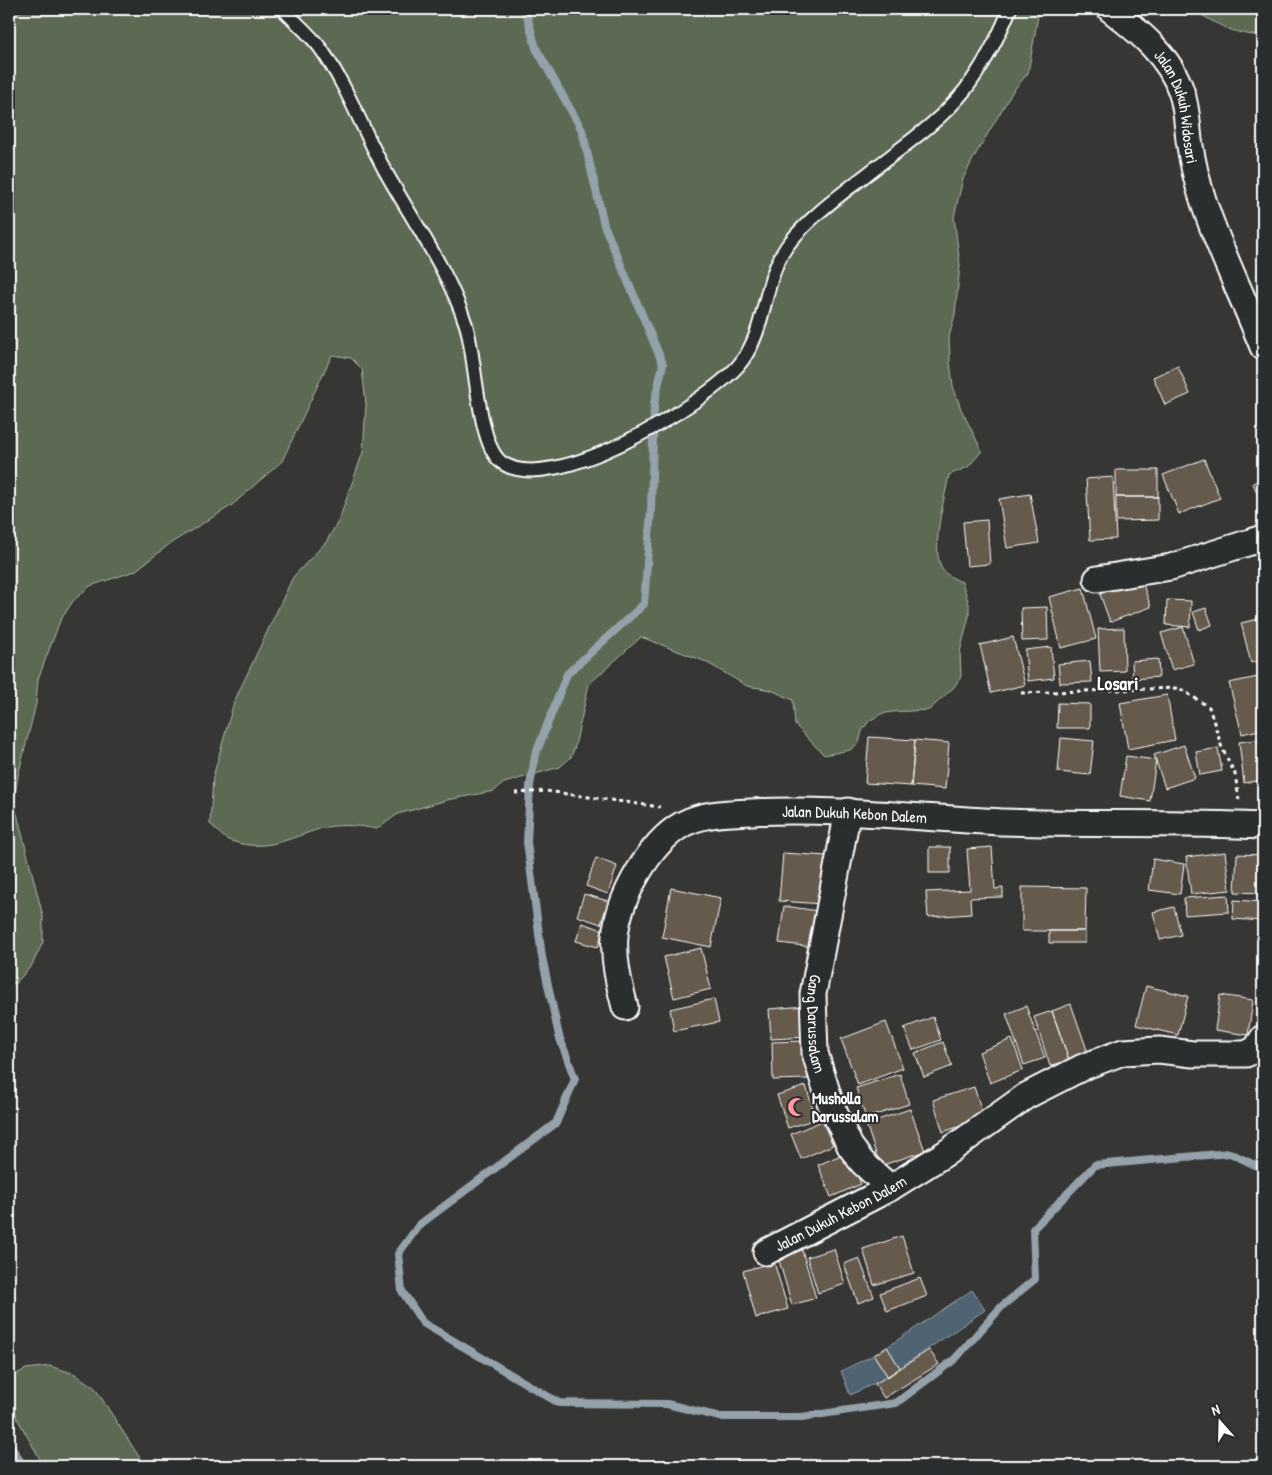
<svg xmlns="http://www.w3.org/2000/svg" width="1272" height="1475" font-family="'Patrick Hand',sans-serif">
  <style>
    .green { fill: #5b6b53; stroke: #adb5a9 }
    .water { fill: #4f6473; stroke: #95a2ab }
    .lines { fill: none; stroke-linecap: round; stroke-linejoin: round }
    .stream { stroke: #95a2ab; stroke-width: 8 }
    .building { fill: #655a4c; stroke: #fff }
    .lane-casing { stroke: #fff; stroke-width: 16 }
    .street-casing { stroke: #fff; stroke-width: 29 }
    .path { stroke: #fff; stroke-width: 3; stroke-dasharray: 4 4; stroke-linecap: butt }
    .lane { stroke: #2a2d2e; stroke-width: 12 }
    .street { stroke: #2a2d2e; stroke-width: 25 }
    .labels { text-anchor: middle; stroke-width: 4; stroke-linejoin: round; paint-order: stroke }
    .street-label { font-size: 16px; fill: #fff; stroke: #2a2d2e }
    .poi-label { font-size: 16px; font-weight: bold; fill: #fff; stroke: #2a2d2e; text-anchor: start }
    .quarter-label { font-size: 19px; font-weight: bold; fill: #fff; stroke: #2a2d2e }
  </style>
  <rect width="100%" height="100%" fill="#363634"/>
  <filter id="ink" filterUnits="userSpaceOnUse"><feTurbulence type="fractalNoise" baseFrequency=".02" numOctaves="2"/><feDisplacementMap in="SourceGraphic" scale="10" xChannelSelector="R" yChannelSelector="G"/><feConvolveMatrix kernelMatrix="1 2 1 2 8 2 1 2 1" color-interpolation-filters="sRGB"/></filter>
  <g filter="url(#ink)">
    <path class="green" d="M30,9h1012l-4,7 -10,57 -15,18 -39,66 -11,22 -9,38 6,48 -5,49 -6,23 1,25 3,24 8,23 21,42 -14,16 -19,8c-4,22 -19,73 -7,94 5,7 13,10 20,13l7,22v12l-9,36 1,25 -7,10 -25,23 -37,2 -11,2 -12,7 -7,10 -3,12 -9,7 -26,5 -29,-30 -2,-25 -22,-10 -24,-4 -43,-25 -63,-24 -52,47 -14,62 -4,11 -11,10 -56,16 -10,8 -47,9 -49,14 -21,15c-17,-3 -32,-5 -50,-2 -33,8 -59,27 -96,14 -8,-2 -15,-12 -21,-17l3,-47 21,-75 59,-125 33,-35 13,-22 24,-68 3,-48 -4,-35 -11,-11 -19,-3 -50,106 -51,45 -60,37 -36,28 -45,15 -17,15 -13,20 -22,58 -2,25 -18,72 -4,26 29,114v26l-11,23 -17,19 -6,-2v-966z
      M1192,9h71v27c-31,-2 -45,-11 -71,-27z
      M50,1366l25,8 20,14 50,78h-101l-35,-62v-26l17,-9z"/>
    <path class="water" d="M972,1290l13,20 -85,58 -13,-21z
      M874,1355l14,22 -38,18 -9,-24z"/>
    <g class="lines">
      <path class="stream" d="M525,9l11,39 46,82 22,95 59,139 -9,40 -3,106 -7,94 -77,70 -32,82 -5,30 -3,56 15,115 17,79 16,43 -19,44 -137,102 -21,29 4,37 21,32 136,80 108,1 53,13h82l94,-14 59,-44 47,-53 33,-27 -2,-50 62,-64 135,-12 33,16
        M9,1443l14,23"/>
    </g>
    <path class="building" d="M1178,366l12,28 -25,11 -12,-28z
      M1204,459l16,39 -41,16 -16,-39z
      M1116,470h42v27h-42z
      M1113,477l3,62 -26,1 -4,-61z
      M1263,478v30l-10,-25z
      M1030,494l9,49 -32,5 -8,-49z
      M1116,497h42v23l-42,1z
      M987,520l3,44 -23,2 -4,-44z
      M1263,563v22l-6,-20z
      M1141,579l10,28 -41,15 -10,-28z
      M1083,588l13,51 -35,9 -12,-51z
      M1167,600l24,1 -1,26 -24,-2z
      M1047,607l1,33 -26,1 -1,-33z
      M1206,608l6,17 -13,5 -6,-18z
      M1263,618v42l-12,3 -10,-40z
      M1183,627l11,37 -22,6 -11,-37z
      M1124,628l1,43 -25,1 -2,-43z
      M1013,637l12,48 -34,8 -11,-48z
      M1051,647l3,31 -26,3 -3,-31z
      M1158,659l1,18 -26,2 -1,-18z
      M1090,661l2,21 -32,1 -2,-19z
      M1258,677l5,20v32l-21,5 -13,-51z
      M1167,695l8,45 -47,9 -8,-46z
      M1058,703l32,1v24h-33z
      M869,737l46,3 -4,46 -46,-3z
      M1061,738l33,3 -4,34 -32,-3z
      M1263,739v41l-19,3 -5,-41z
      M915,740l34,3 -4,46 -34,-3z
      M1184,745l11,33 -30,10 -11,-33z
      M1218,748l4,23 -22,4 -4,-23z
      M1126,756l30,4 -6,41 -30,-5z
      M929,847h21v26h-21z
      M992,847l3,42 8,-1v9l-33,1 1,16 -43,3 -2,-25 44,-2 -3,-41z
      M1225,852l5,38 -39,4 -5,-37z
      M783,853l44,3 -4,48 -44,-3z
      M1237,854l26,1v38l-28,-1z
      M596,858l21,8 -9,28 -22,-8z
      M1153,859l31,5 -4,30 -31,-4z
      M1022,887l64,1 -1,43h-63z
      M671,888l50,10 -10,49 -49,-10z
      M584,894l24,7 -7,23 -24,-8z
      M1228,895l1,17 -44,3 -1,-17z
      M1234,900l29,2v19l-30,-2z
      M784,906l34,5 -5,36 -34,-4z
      M1174,907l7,28 -21,5 -7,-28z
      M582,923l21,7 -5,17 -22,-6z
      M1049,931h36v12h-36z
      M701,948l10,41 -37,9 -10,-41z
      M1146,986l42,10 -10,39 -42,-10z
      M1220,995l33,5 -5,35 -33,-5z
      M714,999l5,23 -45,9 -4,-22z
      M1071,1004l17,49 -19,7 -17,-49z
      M805,1006l2,31 -36,2 -2,-30z
      M1026,1006l19,52 -21,7 -18,-51z
      M1052,1011l17,49 -19,6 -16,-49z
      M933,1017l8,23 -28,10 -9,-22z
      M886,1022l17,46 -45,17 -17,-46z
      M1012,1039l11,31 -33,13 -11,-31z
      M807,1041l1,38 -35,1 -1,-38z
      M943,1042l9,24 -28,11 -9,-24z
      M900,1074l9,30 -43,14 -10,-30z
      M806,1086l10,33 -28,9 -11,-33z
      M974,1087l10,31 -41,14 -10,-32z
      M910,1109l15,42 -45,15 -14,-42z
      M822,1121l11,24 -32,14 -10,-25z
      M848,1152l13,32 -30,13 -13,-32z
      M902,1236l12,37 -40,12 -11,-36z
      M834,1249l11,35 -27,9 -11,-36z
      M802,1250l14,48 -24,7 -14,-48z
      M859,1258l15,39 -16,6 -14,-39z
      M774,1262l14,47 -32,9 -13,-47z
      M920,1278l7,18 -40,15 -7,-18z
      M887,1347l13,21 -12,9 -14,-22z
      M929,1350l10,14 -55,34 -9,-14z"/>
    <g class="lines">
      <g class="lane-casing">
        <path id="lane" d="M283,9c12,13 28,26 38,40 28,40 43,85 67,127 27,48 61,96 78,149 10,31 11,118 35,137 49,37 203,-58 237,-96 30,-35 23,-83 49,-120 19,-26 53,-51 79,-71 33,-26 72,-51 99,-85 19,-25 33,-52 45,-81"/>
      </g>
      <g class="street-casing">
        <g id="street">
          <path id="s1" d="M1110,9c28,22 60,47 71,82 6,16 6,32 8,49 3,21 8,42 15,63 16,49 40,96 59,144"/>
          <path d="M1097,579l74,-12 92,-29"/>
          <path id="s2" d="M848,811l-35,183 2,59 16,52 19,41 12,16 28,26"/>
          <path id="s3" d="M625,1007c-6,-23 -12,-47 -10,-71 4,-38 34,-93 68,-112 21,-11 46,-11 69,-12 84,-4 166,6 250,10 87,3 174,0 261,4"/>
          <path id="s4" d="M766,1252l124,-64 56,-35 80,-57 57,-29 40,-15 36,-2 34,4h53l10,-5 7,-11"/>
        </g>
      </g>
      <path class="path" d="M1021,693l158,-5 30,19 13,41 13,26 4,26
        M515,793l31,-2 114,16"/>
      <use href="#lane" class="lane"/>
      <use href="#street" class="street"/>
    </g>
  </g>
  <defs>
    <g id="mosque-bare" transform="scale(1.5)"><path d="M3.5-4.9A6 6 0 1 0 3.5 4.9A5 5 0 1 1 3.5-4.9Z" fill="#ff9aa2" stroke="#2a2d2e" stroke-width="2.5" paint-order="stroke"/></g>
  </defs>
  <g fill-rule="evenodd">
    <use href="#mosque-bare" x="797" y="1107"/>
  </g>
  <g class="labels">
    <g class="street-label">
      <text dy="6" stroke="none"><textPath href="#s1" startOffset="124">Jalan Dukuh Widosari</textPath></text>
      <text dy="6" stroke="none"><textPath href="#s3" startOffset="380">Jalan Dukuh Kebon Dalem</textPath></text>
      <text dy="6" stroke="none"><textPath href="#s2" startOffset="216">Gang Darussalam</textPath></text>
      <text dy="6" stroke="none"><textPath href="#s4" startOffset="84">Jalan Dukuh Kebon Dalem</textPath></text>
    </g>
    <g class="poi-label">
      <text x="812" y="1104">Musholla<tspan x="812" dy="18">Darussalam</tspan></text>
    </g>
    <g class="quarter-label">
      <text x="1118" y="690">Losari</text>
    </g>
  </g>
  <rect width="1272" height="1475" fill="none" stroke="#2a2d2e" stroke-width="30"/>
  <rect x="15" y="15" width="1242" height="1445" fill="none" stroke="#fff" stroke-width="2" filter="url(#ink)"/>
  <g transform="translate(1220 1422) rotate(340)" stroke="#2a2d2e" stroke-width="4" paint-order="stroke">
  <path d="M0-4L9 19L0 12L-9 19Z" fill="#ffffff"/>
  <text y="-8" font-size="14" font-weight="bold" text-anchor="middle" fill="#ffffff">N</text>
  </g>
</svg>
